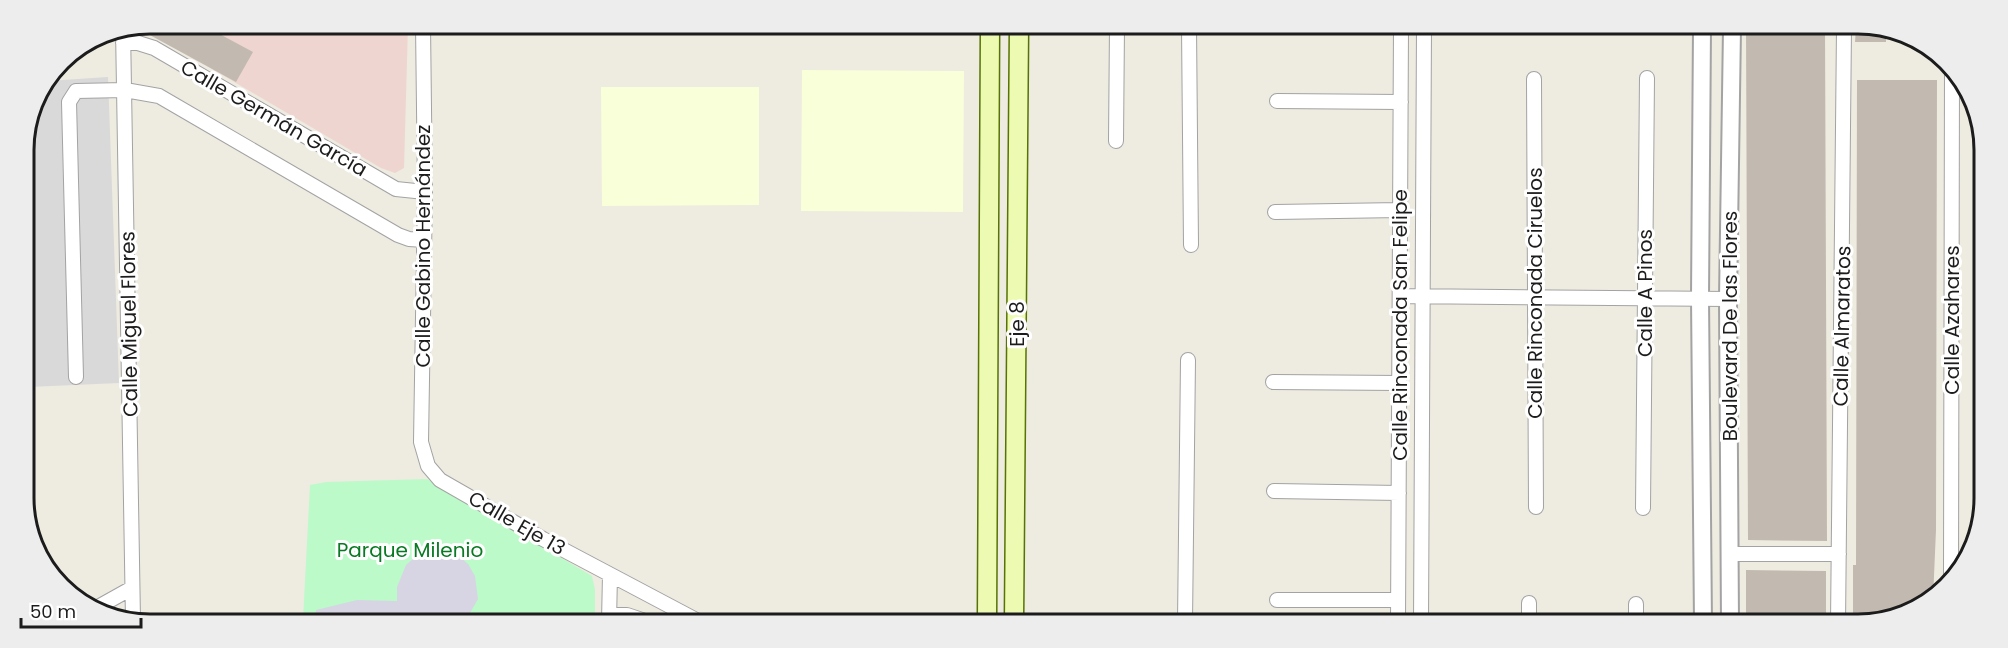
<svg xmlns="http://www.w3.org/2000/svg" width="2008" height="648" font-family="Poppins,sans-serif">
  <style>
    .residential { fill: #dad9d9 }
    .commercial { fill: #efd5cf }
    .education { fill: #f9ffd9 }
    .park { fill: #bcfaca }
    .plaza { fill: #d7d5e3 }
    .building { fill: #c2bab0 }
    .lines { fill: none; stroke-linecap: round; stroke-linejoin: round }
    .minor-casing { stroke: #a3a3a3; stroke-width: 16 }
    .tertiary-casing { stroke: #a3a3a3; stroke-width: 20 }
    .secondary-casing { stroke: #567303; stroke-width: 21 }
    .minor { stroke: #fff; stroke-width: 14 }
    .tertiary { stroke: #fff; stroke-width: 16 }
    .secondary { stroke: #ecfab2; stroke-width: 18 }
    .labels { text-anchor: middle; stroke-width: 6; stroke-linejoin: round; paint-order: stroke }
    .street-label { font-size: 20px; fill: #1c1c1c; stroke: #fff }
    .park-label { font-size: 20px; fill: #097a23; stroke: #fff }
    .rim { fill: none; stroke: #1c1c1c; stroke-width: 3 }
  </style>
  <rect width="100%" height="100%" fill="#eeebe1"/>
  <path class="residential" d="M108,77l11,306 -90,4 -2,-255 7,-30 14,-21z"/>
  <path class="commercial" d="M150,24l258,1 -4,143 -9,5 -14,-5 -242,-142z"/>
  <path class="education" d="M802,70l162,1 -1,141 -162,-1z
    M601,87h158v118l-157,1z
    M27,132l2,255h-3l-2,-245z"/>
  <path class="park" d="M427,479l165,97 3,14v31l-292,-1 7,-135 16,-3z"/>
  <path class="plaza" d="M437,550l22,6 9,8 7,12 3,23 -12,21h-151l1,-10 41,-10 40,1v-14l9,-22 9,-8z"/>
  <path class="building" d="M153,24h48l52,28 -17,30 -88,-48z
    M1746,28h79l2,513 -79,-1z
    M1856,28h30v14h-31z
    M1857,80h80l-1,450 -3,69 -42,15h-38v-49h3z
    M1746,570l80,1v53l-80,-1z"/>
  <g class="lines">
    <g class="minor-casing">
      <path id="minor" d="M423,25l2,167 -4,250 7,24 12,14 103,59 155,82
        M1189,27l2,218
        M123,29l10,591
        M123,43h15l16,5 242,141 29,3
        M1534,79l2,428
        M1277,101l124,1
        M1116,141l1,-115
        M1275,212l125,-2
        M1400,296l328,3
        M76,377l-7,-275 7,-11 49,-1 34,6 239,139 11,4 15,1
        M1273,382l126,1
        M1274,491l125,2
        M1643,508l4,-430
        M1730,554h109
        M1951,573l1,-506
        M1277,600h121
        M1529,603v20
        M1636,604v19
        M98,607l34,-19
        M609,615h18l18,6
        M609,621l1,-46
        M1185,622l3,-262
        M1398,623l3,-596
        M1421,623l3,-596
        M1838,624l6,-596"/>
    </g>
    <g class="tertiary-casing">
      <path id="tertiary" d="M1702,28l-2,270 3,325
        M1730,623l-2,-324 4,-271"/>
    </g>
    <g class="secondary-casing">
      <path id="secondary" d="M987,622l3,-596
        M1014,622l5,-596"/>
    </g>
    <use href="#minor" class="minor"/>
    <use href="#tertiary" class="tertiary"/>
    <use href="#secondary" class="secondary"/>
  </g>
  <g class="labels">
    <g class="street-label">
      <text transform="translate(274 118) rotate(30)" y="7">Calle Germán García</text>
      <text transform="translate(423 246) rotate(-90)" y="7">Calle Gabino Hernández</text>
      <text transform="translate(1535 293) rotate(-90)" y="7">Calle Rinconada Ciruelos</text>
      <text transform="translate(1645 293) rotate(-90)" y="7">Calle A Pinos</text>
      <text transform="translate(1952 320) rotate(-90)" y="7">Calle Azahares</text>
      <text transform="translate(129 324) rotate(-91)" y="7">Calle Miguel Flores</text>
      <text transform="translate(1017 324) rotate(-90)" y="7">Eje 8</text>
      <text transform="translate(1400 325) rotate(-90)" y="7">Calle Rinconada San Felipe</text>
      <text transform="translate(1730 326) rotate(-90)" y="7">Boulevard De las Flores</text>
      <text transform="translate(1842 326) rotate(-89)" y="7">Calle Almaratos</text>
      <text transform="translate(517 523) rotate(30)" y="7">Calle Eje 13</text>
    </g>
    <g class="park-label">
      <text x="410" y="557">Parque Milenio</text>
    </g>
  </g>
  <path d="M0 0H2008V648H0ZM150 34H1858A116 116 0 0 1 1974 150V498A116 116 0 0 1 1858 614H150A116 116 0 0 1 34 498V150A116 116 0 0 1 150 34Z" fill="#ededed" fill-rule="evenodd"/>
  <path class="rim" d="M150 34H1858A116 116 0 0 1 1974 150V498A116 116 0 0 1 1858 614H150A116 116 0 0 1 34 498V150A116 116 0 0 1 150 34Z"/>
  <path d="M21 618v9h120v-9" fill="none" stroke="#1c1c1c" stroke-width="3"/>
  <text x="30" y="618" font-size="18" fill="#1c1c1c" stroke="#ffffff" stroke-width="4.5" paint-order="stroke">50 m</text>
</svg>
